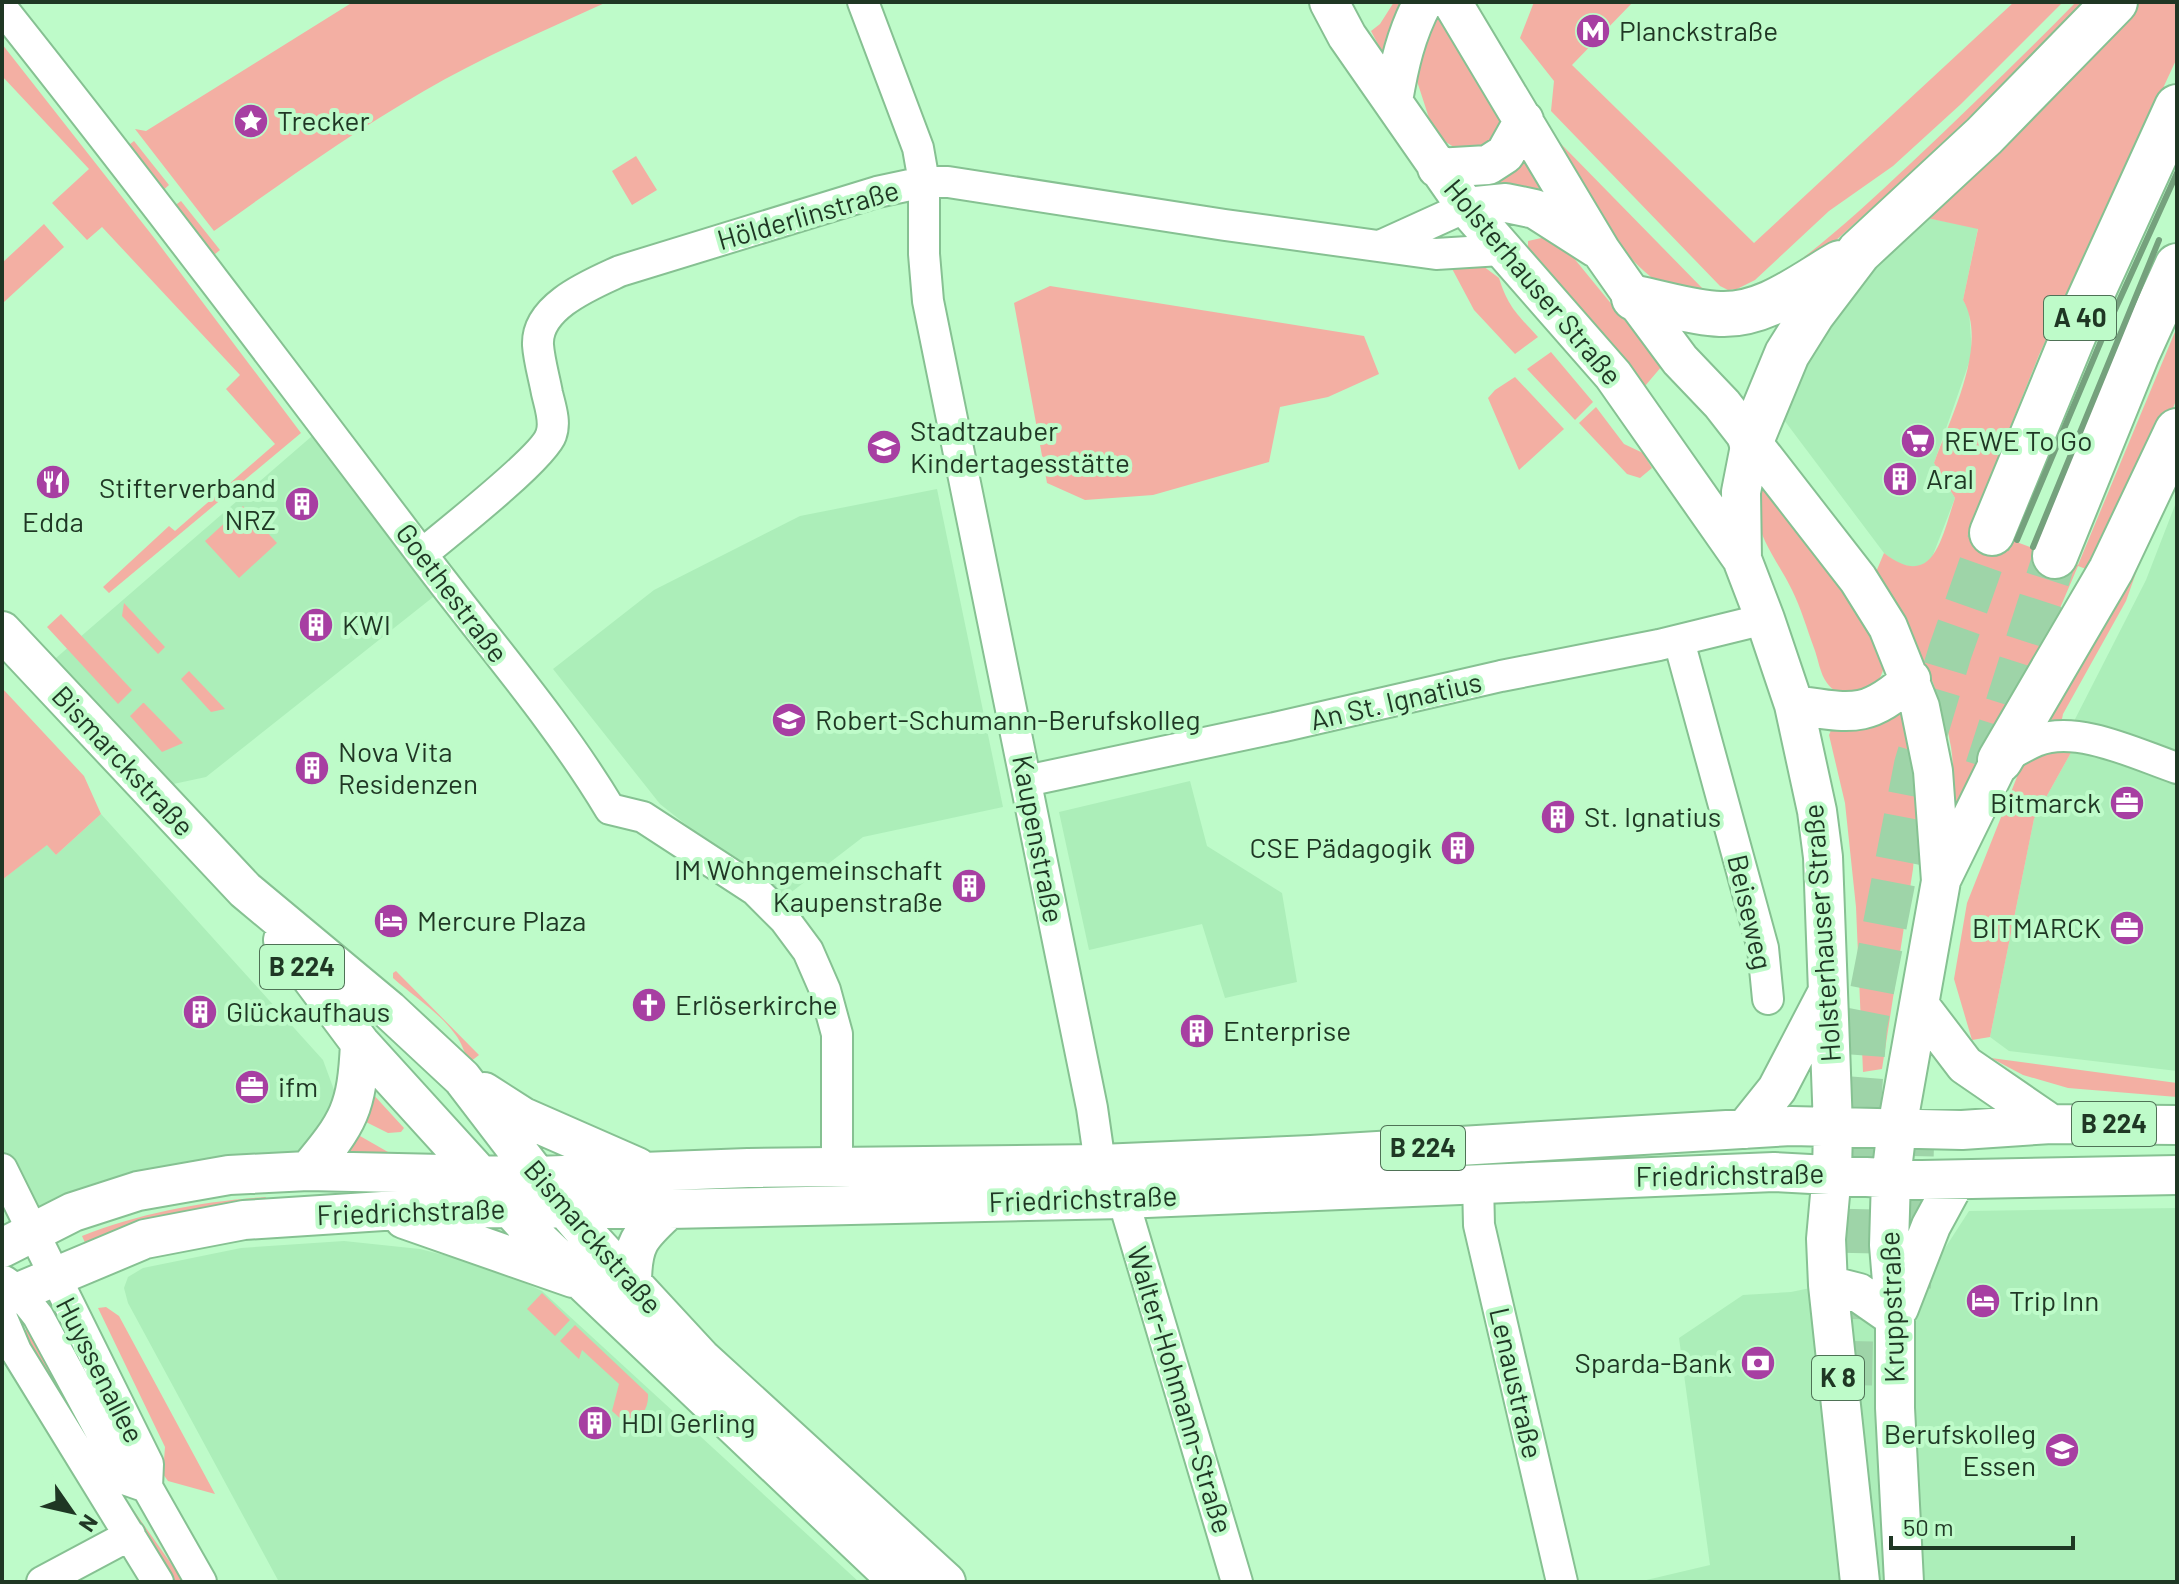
<svg xmlns="http://www.w3.org/2000/svg" width="2179" height="1584" font-family="Barlow,sans-serif">
  <style>
    .built { fill: #aceeb9 }
    .green { fill: #f3afa3 }
    .lines { fill: none; stroke-linecap: round; stroke-linejoin: round }
    .highway-tunnel { stroke: #9ed4a8; stroke-width: 44; stroke-dasharray: 44 22; stroke-linecap: butt }
    .minor-casing { stroke: #86c192; stroke-width: 34 }
    .major-casing { stroke: #86c192; stroke-width: 42 }
    .highway-casing { stroke: #86c192; stroke-width: 48 }
    .minor { stroke: #fff; stroke-width: 30 }
    .major { stroke: #fff; stroke-width: 38 }
    .highway { stroke: #fff; stroke-width: 44 }
    .rail { stroke: #75a17d; stroke-width: 6 }
    .labels { text-anchor: middle; stroke-width: 8; stroke-linejoin: round; paint-order: stroke }
    .shield { fill: #befbc9; stroke: #4f7256; stroke-width: 2 }
    .shield-label { font-size: 26px; font-weight: bold; fill: #1f3724 }
    .poi-label { font-size: 28px; fill: #1f3724; stroke: #befbc9; text-anchor: start }
    .street-label { font-size: 28px; fill: #1f3724; stroke: #befbc9 }
  </style>
  <rect width="100%" height="100%" fill="#befbc9"/>
  <path class="built" d="M1927,218l51,10 -15,72 6,10 3,44 -38,109 21,35 -24,62 -13,8 -20,-4 -14,-11 -106,-141 27,-54 59,-82z
    M319,430l123,160 -236,187 -56,12 -109,-118z
    M937,489l66,318 -140,30 -78,60 -23,-22 -63,-40 -39,-31 -107,-135 101,-79 146,-74z
    M2177,500v571l-168,-20 -19,-14 44,-218 39,-70 -2,-22 75,-147z
    M1190,781l17,65 75,47 15,89 -72,16 -23,-74 -113,26 -30,-138z
    M101,814l222,246 21,57 -33,47 -275,63 -34,-72v-275l45,-36 9,11z
    M2177,1208v374h-539l72,-17 -31,-227 64,-43 48,-3 145,-30 33,-51z
    M344,1241l76,8 71,18 51,24 317,291h-580l-151,-279 -4,-15 4,-11 15,-9 98,-20z"/>
  <path class="green" d="M353,2h254c-62,28 -124,55 -183,89 -73,42 -141,91 -210,140l-79,-102 11,2z
    M1394,2h10l-18,47 -4,3 -11,-21 9,-7z
    M1534,2h99l-61,63 182,178 260,-241h49l-102,102 -68,62 -64,45 -74,69 -18,9 -9,1 -8,-4 -169,-175 3,-30 -34,-43z
    M2076,2h12l-42,45 -109,103 -131,117 -31,11c49,-33 92,-74 135,-114 56,-53 112,-107 166,-162z
    M2130,2h47v56l-138,297 -68,170 107,40 99,-238v71l-70,179 -29,-11 -53,124 -63,110 -8,3c-1,-18 0,-38 -3,-56 -11,-65 -42,-119 -75,-175l8,-19c50,39 58,-17 71,-55l-21,-35c16,-45 55,-118 29,-163l15,-71 -51,-11z
    M1440,10l66,107 -2,21 -39,16 -24,-15 -12,-21 -13,-40 3,-31z
    M2,44l153,195 146,194 -192,160 -6,-6 66,-61 6,5 100,-87 -49,-55 14,-14 -138,-148 -15,13 -35,-37 37,-34 -87,-93z
    M134,141l35,44 -10,9 -34,-46z
    M1551,141l9,2 5,5 141,144 -24,5c-10,-7 -22,-13 -31,-20 -41,-33 -72,-92 -100,-136z
    M1522,143l28,52 -67,1 -12,-19z
    M636,156l21,34 -25,15 -20,-34z
    M181,201l39,49 -11,9 -39,-50z
    M44,224l20,23 -60,55 -2,-39z
    M1555,235l107,131 -17,20 -117,-137v-8z
    M1462,260l21,6 16,12c9,29 19,37 39,59l-23,17 -41,-44 -25,-47z
    M1050,286l314,50 15,38 -51,23 -48,10 -11,55 -116,33 -68,5 -38,-17 -33,-180z
    M1551,352l42,50 -18,18 -48,-51z
    M1515,377l49,52 -45,41 -31,-72 7,-8z
    M1596,407l28,37 19,9 9,15 -12,10 -13,-4 -48,-51z
    M1762,480l85,107 37,68c5,35 -38,54 -57,28 -7,-9 -9,-25 -13,-35 -7,-19 -13,-40 -22,-58 -13,-27 -32,-48 -36,-79 0,-10 4,-21 6,-31z
    M243,506l34,37 -38,35 -34,-37z
    M2126,568l11,2 -11,31 -63,113 -7,34 17,1 -39,70 -44,218 -18,3 -18,-61 13,-76 71,-179z
    M124,603l41,44 -7,7 -36,-38z
    M61,614l71,76 -14,14 -71,-77z
    M189,671l36,38 -14,3 -30,-33z
    M2,688l82,88 17,38 -45,41 -9,-10 -45,35z
    M143,703h1l39,40 -21,9 -32,-36z
    M1904,712l10,45 4,50 -5,62 -31,200 -19,3 -7,-165 -11,-104 -16,-68 3,-7 37,1z
    M396,971l83,84 -9,7c-6,-8 -8,-20 -15,-28 -16,-22 -42,-38 -62,-56v-5z
    M1991,1058l186,25v14l-109,-9 -45,-13z
    M371,1092l33,36 -3,4 -13,1 -28,-14z
    M353,1132l42,24 -54,-1z
    M266,1197l-1,3 -30,2 -78,14 -70,31 -5,-11c58,-23 122,-35 184,-39z
    M542,1293l28,27 -15,16 -28,-27z
    M106,1307l13,9 96,178 -47,-13 -5,-7 2,-27 -67,-139z
    M575,1325l73,69c1,15 -8,24 -17,34l-19,-17 7,-27 -37,-34 -3,9 -19,-18z
    M30,1328l40,79 38,67 76,108h-11l-17,-25 -135,-224z"/>
  <g class="lines">
    <path class="highway-tunnel" d="M1987,768l68,-212
      M1909,1288l3,-147
      M1850,1385l5,-230 10,-128 51,-262 34,-113 42,-119"/>
    <g class="minor-casing">
      <path id="minor" d="M863,2l55,146 6,34v72l4,47 164,807 8,56
        M2,8c143,180 282,364 421,548 63,84 133,163 187,253l33,8 112,73 30,30 23,31 17,39 12,44v133
        M1380,246l86,-39
        M422,554c23,-19 122,-97 129,-119 5,-13 -1,-29 -4,-42 -3,-16 -8,-33 -9,-48 -2,-39 54,-61 82,-74l257,-79 47,-10h24l277,43 211,29 65,-4
        M1679,641l84,307 5,51
        M2002,759c11,-6 22,-13 34,-18 41,-17 102,14 141,27
        M1026,781l258,-55 217,-50 158,-31 106,-26
        M2,1169l146,295 -1,23 54,95
        M1478,1182l1,43 83,357
        M1123,1199l114,383
        M4,1281l15,11 19,24 89,164 20,7
        M2,1318l14,33 142,231
        M42,1582l88,-47"/>
    </g>
    <g class="major-casing">
      <path id="major" d="M1329,2l18,34 119,171 147,168 129,184 23,60 29,86 23,106 6,46 10,270 -1,46 -6,66 2,46 32,297
        M1452,2l149,249 33,47 46,62 42,44 136,175 30,48 32,80 13,64 8,110 -44,247 -6,50 -2,67 6,73v90l9,174
        M1393,101c6,-36 13,-67 30,-99
        M1437,168l51,-3 17,-11 19,-34
        M1466,207l40,-4 29,6 61,39
        M1742,559l-1,-67 10,-51
        M2,631l243,259 144,120 73,68 75,98 54,63 110,119 245,224
        M1794,705c57,8 72,15 117,-26
        M1942,878l58,-118
        M283,940l77,103 179,197 360,342
        M1920,1006l45,59 86,59
        M484,1092l39,25 114,50
        M1745,1129l32,-40 49,-94
        M308,1171c41,-49 49,-62 52,-128
        M404,1219l169,59
        M2,1248l71,-36 65,-21 91,-16 79,-4 229,5 211,-8 352,-4 211,-9 480,-29 171,4 89,-6 126,1
        M632,1284c0,-42 8,-48 37,-75
        M1828,1285l31,8 36,25
        M2,1299l143,-60 99,-19 139,-9 83,-3 203,1 454,-10 651,-27 148,8 255,-5
        M1899,1308l32,-82 25,-46"/>
    </g>
    <g class="highway-casing">
      <path id="highway" d="M1634,298c28,5 58,15 86,16 45,2 83,-30 120,-51
        M1751,441l36,-87 25,-40 47,-62 125,-116 131,-134
        M1992,533l87,-211 98,-215
        M2055,556l82,-202 40,-88
        M2000,760l111,-190 66,-139"/>
    </g>
    <use href="#minor" class="minor"/>
    <use href="#major" class="major"/>
    <use href="#highway" class="highway"/>
    <path class="rail" d="M2017,540l87,-206 73,-161
      M2033,547l126,-307"/>
  </g>
  <defs>
    <g id="metro-disc" transform="scale(1.8)"><circle r="9.5" fill="#a73fa2" stroke="#befbc9"/><path d="M-5.5 5V-5H-3L0 0L3-5H5.5V5H3V-.5L0 4L-3-.5V5Z" fill="#fff"/></g>
    <g id="sight-disc" transform="scale(1.8)"><circle r="9.5" fill="#a73fa2" stroke="#befbc9"/><path d="M0-6L1.8-2.2L6-1.7L2.9 1.2L3.7 5.4L0 3.3L-3.7 5.4L-2.9 1.2L-6-1.7L-1.8-2.2Z" fill="#fff"/></g>
    <g id="supermarket-disc" transform="scale(1.8)"><circle r="9.5" fill="#a73fa2" stroke="#befbc9"/><path d="M-6-5.5h2.5l.6 2H6L4.5 2H-2.5L-4.4-4H-6ZM-1.5 3.2a1.3 1.3 0 1 0 .1 0ZM3 3.2a1.3 1.3 0 1 0 .1 0Z" fill="#fff"/></g>
    <g id="school-disc" transform="scale(1.8)"><circle r="9.5" fill="#a73fa2" stroke="#befbc9"/><path d="M0-5L7-2L0 1L-7-2ZM-4 1L0 2.5L4 1V4Q0 6-4 4Z" fill="#fff"/></g>
    <g id="building-disc" transform="scale(1.8)"><circle r="9.5" fill="#a73fa2" stroke="#befbc9"/><path d="M-4-6H4V6H1V3H-1V6H-4ZM-2.5-4.3h1.7v1.8h-1.7ZM.8-4.3h1.7v1.8H.8ZM-2.5-1h1.7V.8h-1.7ZM.8-1h1.7V.8H.8Z" fill="#fff"/></g>
    <g id="restaurant-disc" transform="scale(1.8)"><circle r="9.5" fill="#a73fa2" stroke="#befbc9"/><path d="M-5-6h1v4h1v-4h1v4h1v-4h1v5L-1.5 .5V6h-2V.5L-5-1ZM5-6V6H3V1.5H1.5Q1.5-4 5-6Z" fill="#fff"/></g>
    <g id="office-disc" transform="scale(1.8)"><circle r="9.5" fill="#a73fa2" stroke="#befbc9"/><path d="M-6-3h4V-5.5h4V-3h4V5H-6ZM-1-4.5V-3h2v-1.5ZM-6 0V1H6V0Z" fill="#fff"/></g>
    <g id="hotel-disc" transform="scale(1.8)"><circle r="9.5" fill="#a73fa2" stroke="#befbc9"/><path d="M-6-4.5h1.5V1H6V5H4.5V3h-9V5H-6ZM-4 0a1.8 1.8 0 1 1 3.6 0ZM.5 0V-2.5h3Q6-2.5 6 0Z" fill="#fff"/></g>
    <g id="church-disc" transform="scale(1.8)"><circle r="9.5" fill="#a73fa2" stroke="#befbc9"/><path d="M-1.2-6h2.4v3.5h3.3v2.4h-3.3V6h-2.4V-.1h-3.3v-2.4h3.3Z" fill="#fff"/></g>
    <g id="bank-disc" transform="scale(1.8)"><circle r="9.5" fill="#a73fa2" stroke="#befbc9"/><path d="M-6-4H6V4H-6ZM0-2.3a2.3 2.3 0 1 0 0 4.6a2.3 2.3 0 1 0 0-4.6Z" fill="#fff"/></g>
  </defs>
  <g fill-rule="evenodd">
    <use href="#metro-disc" x="1593" y="31"/>
    <use href="#sight-disc" x="251" y="121"/>
    <use href="#supermarket-disc" x="1918" y="441"/>
    <use href="#school-disc" x="884" y="447"/>
    <use href="#building-disc" x="1900" y="479"/>
    <use href="#restaurant-disc" x="53" y="482"/>
    <use href="#building-disc" x="302" y="504"/>
    <use href="#building-disc" x="316" y="625"/>
    <use href="#school-disc" x="789" y="720"/>
    <use href="#building-disc" x="312" y="768"/>
    <use href="#office-disc" x="2127" y="803"/>
    <use href="#building-disc" x="1558" y="817"/>
    <use href="#building-disc" x="1458" y="848"/>
    <use href="#building-disc" x="969" y="886"/>
    <use href="#hotel-disc" x="391" y="921"/>
    <use href="#office-disc" x="2127" y="928"/>
    <use href="#church-disc" x="649" y="1005"/>
    <use href="#building-disc" x="200" y="1012"/>
    <use href="#building-disc" x="1197" y="1031"/>
    <use href="#office-disc" x="252" y="1087"/>
    <use href="#hotel-disc" x="1983" y="1301"/>
    <use href="#bank-disc" x="1758" y="1363"/>
    <use href="#building-disc" x="595" y="1423"/>
    <use href="#school-disc" x="2062" y="1450"/>
  </g>
  <g class="labels">
    <g class="shield">
      <rect x="2044" y="296" width="72" height="44" rx="6"/>
      <rect x="260" y="945" width="84" height="44" rx="6"/>
      <rect x="2072" y="1102" width="84" height="44" rx="6"/>
      <rect x="1381" y="1126" width="84" height="44" rx="6"/>
      <rect x="1812" y="1356" width="52" height="44" rx="6"/>
    </g>
    <g class="shield-label">
      <text x="2080" y="327">A 40</text>
      <text x="302" y="976">B 224</text>
      <text x="2114" y="1133">B 224</text>
      <text x="1423" y="1157">B 224</text>
      <text x="1838" y="1387">K 8</text>
    </g>
    <g class="poi-label">
      <text x="1619" y="41">Planckstraße</text>
      <text x="277" y="131">Trecker</text>
      <text x="910" y="441">Stadtzauber<tspan x="910" dy="32">Kindertagesstätte</tspan></text>
      <text x="1944" y="451">REWE To Go</text>
      <text x="1926" y="489">Aral</text>
      <text x="276" y="498" text-anchor="end">Stifterverband<tspan x="276" dy="32">NRZ</tspan></text>
      <text x="53" y="532" text-anchor="middle">Edda</text>
      <text x="342" y="635">KWI</text>
      <text x="815" y="730">Robert-Schumann-Berufskolleg</text>
      <text x="338" y="762">Nova Vita<tspan x="338" dy="32">Residenzen</tspan></text>
      <text x="2101" y="813" text-anchor="end">Bitmarck</text>
      <text x="1584" y="827">St. Ignatius</text>
      <text x="1432" y="858" text-anchor="end">CSE Pädagogik</text>
      <text x="943" y="880" text-anchor="end">IM Wohngemeinschaft<tspan x="943" dy="32">Kaupenstraße</tspan></text>
      <text x="417" y="931">Mercure Plaza</text>
      <text x="2101" y="938" text-anchor="end">BITMARCK</text>
      <text x="675" y="1015">Erlöserkirche</text>
      <text x="226" y="1022">Glückaufhaus</text>
      <text x="1223" y="1041">Enterprise</text>
      <text x="278" y="1097">ifm</text>
      <text x="2009" y="1311">Trip Inn</text>
      <text x="1732" y="1373" text-anchor="end">Sparda-Bank</text>
      <text x="621" y="1433">HDI Gerling</text>
      <text x="2036" y="1444" text-anchor="end">Berufskolleg<tspan x="2036" dy="32">Essen</tspan></text>
    </g>
    <g class="street-label">
      <text transform="translate(808 215) rotate(-16)" y="10">Hölderlinstraße</text>
      <text transform="translate(1533 282) rotate(50)" y="10">Holsterhauser Straße</text>
      <text transform="translate(452 593) rotate(53)" y="10">Goethestraße</text>
      <text transform="translate(1396 701) rotate(-13)" y="10">An St. Ignatius</text>
      <text transform="translate(123 761) rotate(47)" y="10">Bismarckstraße</text>
      <text transform="translate(1038 839) rotate(79)" y="10">Kaupenstraße</text>
      <text transform="translate(1750 912) rotate(77)" y="10">Beiseweg</text>
      <text transform="translate(1822 933) rotate(-94)" y="10">Holsterhauser Straße</text>
      <text transform="translate(1730 1175) rotate(-1)" y="10">Friedrichstraße</text>
      <text transform="translate(1083 1199) rotate(-2)" y="10">Friedrichstraße</text>
      <text transform="translate(411 1212) rotate(-2)" y="10">Friedrichstraße</text>
      <text transform="translate(593 1237) rotate(49)" y="10">Bismarckstraße</text>
      <text transform="translate(1892 1307) rotate(-92)" y="10">Kruppstraße</text>
      <text transform="translate(100 1370) rotate(63)" y="10">Huyssenallee</text>
      <text transform="translate(1516 1383) rotate(77)" y="10">Lenaustraße</text>
      <text transform="translate(1180 1390) rotate(73)" y="10">Walter-Hohmann-Straße</text>
    </g>
  </g>
  <rect width="2179" height="1584" fill="none" stroke="#1f3724" stroke-width="8"/>
  <g transform="translate(72 1512) rotate(124)" stroke="#befbc9" stroke-width="6" paint-order="stroke">
  <path d="M0-6L14 30L0 20L-14 30Z" fill="#1f3724"/>
  <text y="-12" font-size="22" font-weight="bold" text-anchor="middle" fill="#1f3724">N</text>
  </g>
  <path d="M1891 1536v12h182v-12" fill="none" stroke="#1f3724" stroke-width="4"/>
  <text x="1903" y="1536" font-size="24" fill="#1f3724" stroke="#befbc9" stroke-width="6" paint-order="stroke">50 m</text>
</svg>
